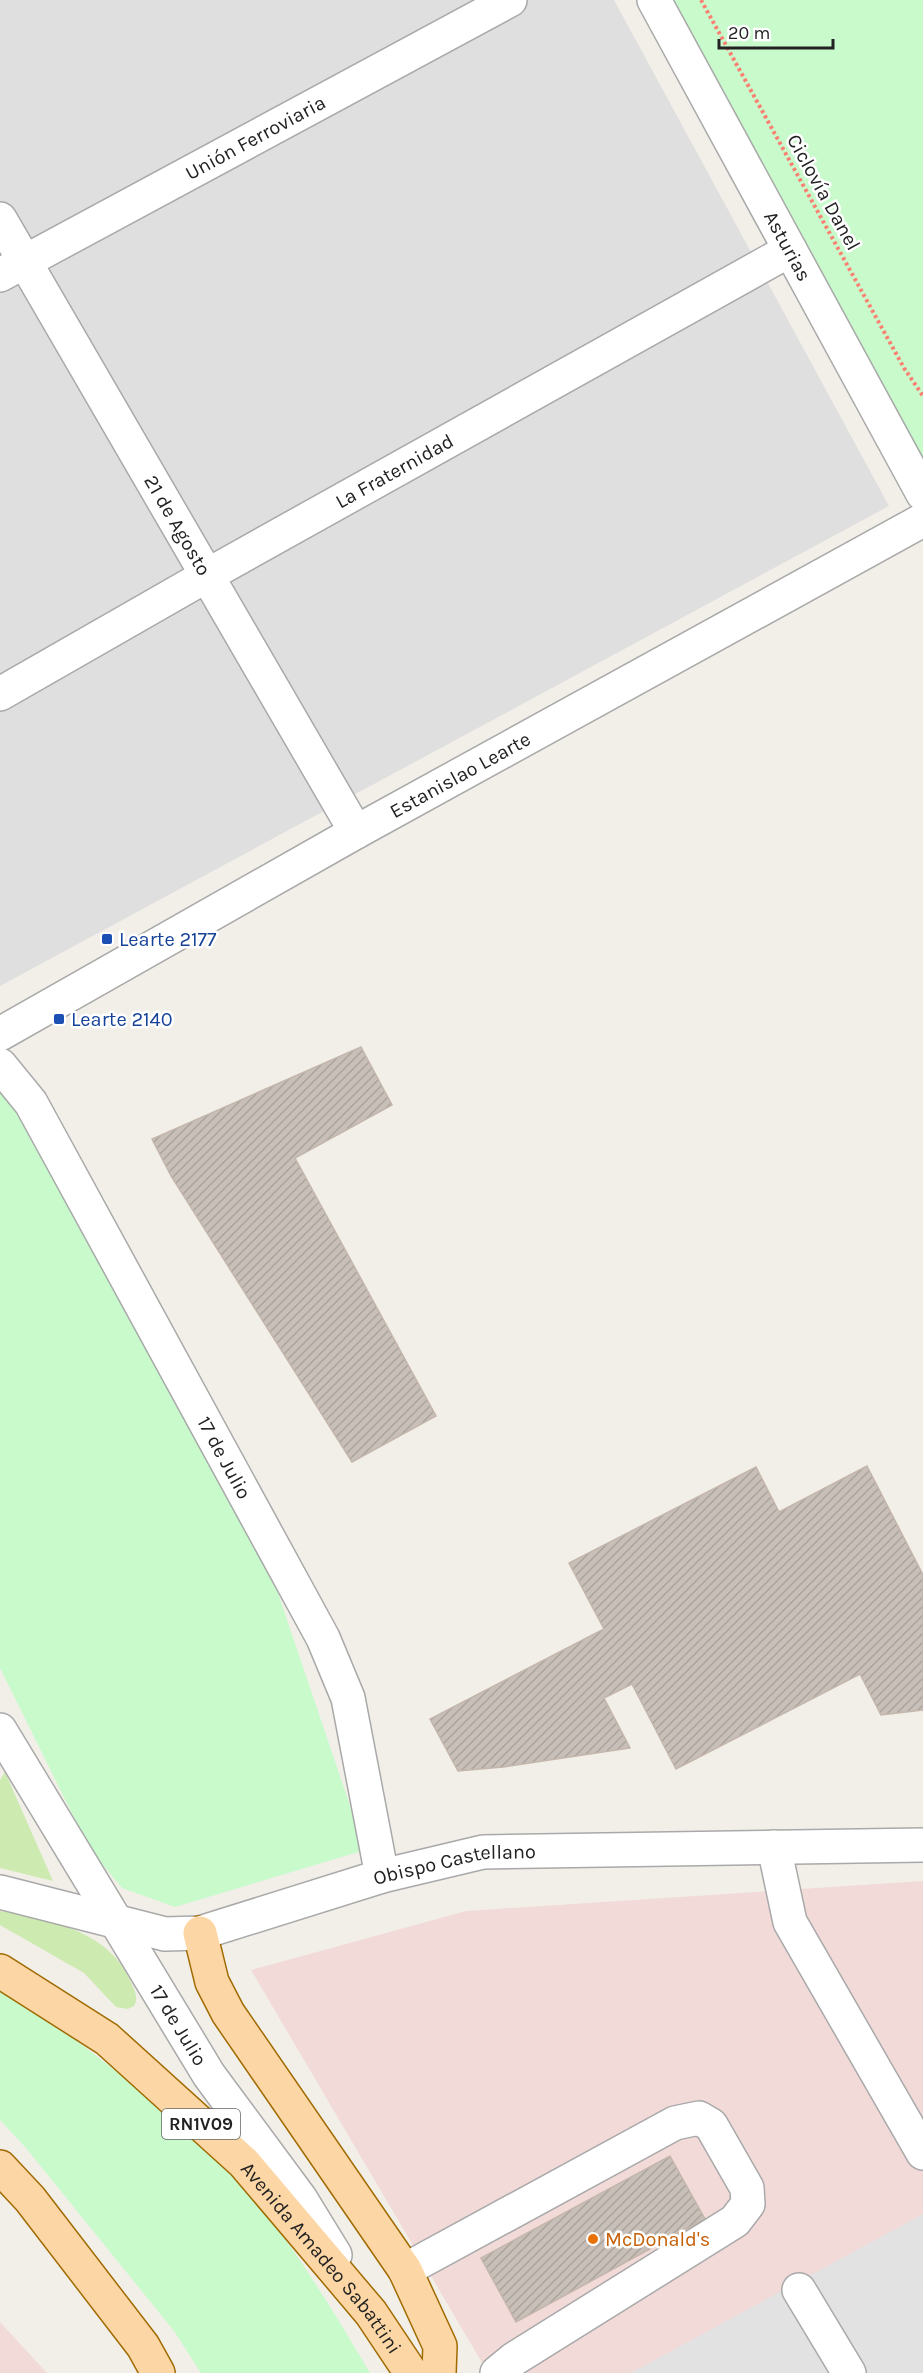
<svg xmlns="http://www.w3.org/2000/svg" width="923" height="2373" font-family="Karla,sans-serif">
  <style>
    .residential { fill: #e0dfdf }
    .commercial { fill: #f2dad9 }
    .grass { fill: #cdebb0 }
    .park { fill: #c8facc }
    .parking { fill: #e2e2e2 }
    .building { fill: url(#building-hatch); stroke: #c4b6ab; stroke-width: 1.5 }
    .lines { fill: none; stroke-linecap: round; stroke-linejoin: round }
    .minor-casing { stroke: #a9a9a9; stroke-width: 36 }
    .major-casing { stroke: #a06b00; stroke-width: 36 }
    .path { stroke: #fa8072; stroke-width: 4; stroke-dasharray: 3 3; stroke-linecap: butt }
    .minor { stroke: #fff; stroke-width: 33 }
    .major { stroke: #fcd6a4; stroke-width: 33 }
    .transit-dot { fill: #1a4fb4; stroke: #fff; stroke-width: 2 }
    .food-dot { fill: #e8710a; stroke: #fff; stroke-width: 2 }
    .labels { text-anchor: middle; stroke-width: 5; stroke-linejoin: round; paint-order: stroke }
    .shield { fill: #fff; stroke: #646464; stroke-width: 1.5 }
    .shield-label { font-size: 18px; font-weight: bold; fill: #222 }
    .street-label { font-size: 20px; fill: #222; stroke: #fff }
    .transit-label { font-size: 20px; fill: #164399; stroke: #fff; text-anchor: start }
    .food-label { font-size: 20px; fill: #c56008; stroke: #fff; text-anchor: start }
  </style>
  <defs>
    <pattern id="building-hatch" width="6" height="6" patternUnits="userSpaceOnUse" patternTransform="scale(1.5)"><rect width="6" height="6" fill="#c7bfb8"/><path d="M-1 1l2-2M0 6l6-6M5 7l2-2" fill="none" stroke="#aba49e"/></pattern>
  </defs>
  <rect width="100%" height="100%" fill="#f2efe9"/>
  <path class="residential" d="M0,0h614l275,506 -889,480z"/>
  <path class="commercial" d="M923,1881v492h-435l-237,-403 215,-59z
    M0,2322l47,51h-47z"/>
  <path class="grass" d="M5,1772l48,109 -53,-13v-88z
    M0,1911c47,8 108,19 130,69 4,9 9,17 4,26l-6,3 -12,-2 -32,-34 -84,-48z"/>
  <path class="park" d="M662,0h261v478z
    M6,1086l271,504 88,260 -190,57 -53,-19 -33,-40 -89,-180v-579z
    M0,1989c62,39 119,82 174,131 17,14 35,28 51,45 57,61 102,135 145,208h-169l-27,-42 -148,-183 -26,-28z"/>
  <path class="parking" d="M923,2214v159h-292z"/>
  <path class="building" d="M361,1047l31,58 -97,53 141,258 -84,46 -181,-286 -19,-37z
    M867,1466l56,109v135l-42,5 -21,-41 -184,95 -44,-85 -28,14 26,50 -127,19 -45,4 -28,-52 174,-90 -35,-66 187,-96 23,45z
    M670,2156l35,63 -189,103 -35,-64z"/>
  <g class="lines">
    <g class="minor-casing">
      <g id="minor">
        <path id="s1" d="M654,0l269,494"/>
        <path id="s2" d="M0,219l356,613"/>
        <path id="s3" d="M0,275l510,-275"/>
        <path id="s4" d="M0,694l206,-118 584,-326"/>
        <path id="s5" d="M0,1034l356,-202 567,-312"/>
        <path id="s6" d="M0,1065l31,38 292,535 25,60 34,178"/>
        <path id="s7" d="M0,1730l209,345 91,123 35,57"/>
        <path d="M774,1847l16,75 133,231"/>
        <path id="s8" d="M0,1892l165,42 35,-1 182,-57 101,-24 440,-7"/>
        <path d="M405,2270l270,-147 24,-5 12,7 36,63 1,16 -13,17 -221,138 -17,14"/>
        <path d="M799,2290l50,83"/>
      </g>
    </g>
    <g class="major-casing">
      <g id="major">
        <path d="M200,1933l12,49 16,31 177,257 35,76 -1,27"/>
        <path id="s9" d="M0,1971l107,68 137,124 127,150 40,60"/>
        <path d="M0,2167l30,32 113,147 15,27"/>
      </g>
    </g>
    <path class="path" d="M701,0l203,368 19,28"/>
    <use href="#minor" class="minor"/>
    <use href="#major" class="major"/>
  </g>
  <g class="transit-dot">
    <rect x="101" y="933" width="12" height="12" rx="3"/>
    <rect x="53" y="1013" width="12" height="12" rx="3"/>
  </g>
  <circle class="food-dot" cx="593" cy="2239" r="6"/>
  <g class="labels">
    <rect class="shield" x="162" y="2109" width="78" height="30" rx="4.5"/>
    <g class="shield-label">
      <text x="201" y="2130">RN1V09</text>
    </g>
    <g class="street-label">
      <text dy="7" stroke="none"><textPath href="#s3" startOffset="290">Unión Ferroviaria</textPath></text>
      <text transform="translate(824 192) rotate(61)" y="7">Ciclovía Danel</text>
      <text dy="7" stroke="none"><textPath href="#s1" startOffset="280">Asturias</textPath></text>
      <text dy="7" stroke="none"><textPath href="#s4" startOffset="453">La Fraternidad</textPath></text>
      <text dy="7" stroke="none"><textPath href="#s2" startOffset="354">21 de Agosto</textPath></text>
      <text dy="7" stroke="none"><textPath href="#s5" startOffset="528">Estanislao Learte</textPath></text>
      <text dy="7" stroke="none"><textPath href="#s6" startOffset="453">17 de Julio</textPath></text>
      <text dy="7" stroke="none"><textPath href="#s8" startOffset="470">Obispo Castellano</textPath></text>
      <text dy="7" stroke="none"><textPath href="#s7" startOffset="345">17 de Julio</textPath></text>
      <text dy="7" stroke="none"><textPath href="#s9" startOffset="434">Avenida Amadeo Sabattini</textPath></text>
    </g>
    <g class="transit-label">
      <text x="119" y="946">Learte 2177</text>
      <text x="71" y="1026">Learte 2140</text>
    </g>
    <g class="food-label">
      <text x="605" y="2246">McDonald's</text>
    </g>
  </g>
  <path d="M719 39v9h114v-9" fill="none" stroke="#222222" stroke-width="3"/>
  <text x="728" y="39" font-size="18" fill="#222222" stroke="#ffffff" stroke-width="4.5" paint-order="stroke">20 m</text>
</svg>
